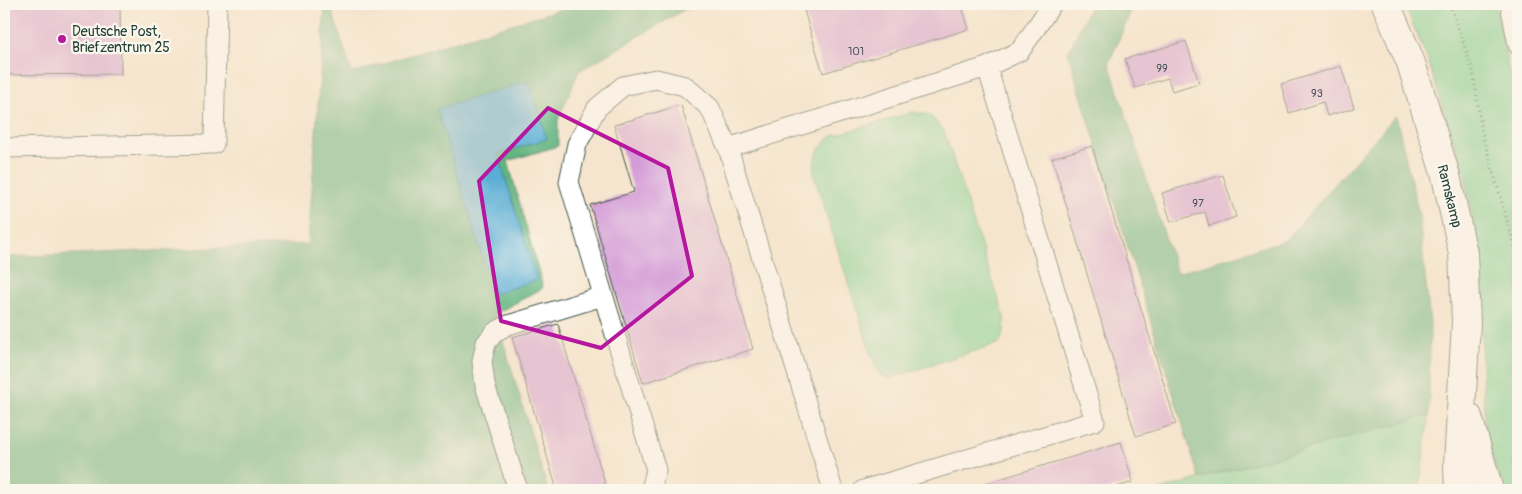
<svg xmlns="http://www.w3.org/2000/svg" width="1522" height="494" font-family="Pangolin,sans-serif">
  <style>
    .green { fill: #79d298; stroke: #4c8866 }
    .forest { fill: #62b480; stroke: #40785a }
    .water { fill: #5aaed6; stroke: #3c7685 }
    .building { fill: #d49bd7 }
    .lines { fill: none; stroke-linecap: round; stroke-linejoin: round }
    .service-casing { stroke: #3f564b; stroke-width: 21 }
    .tertiary-casing { stroke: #3f564b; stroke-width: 30 }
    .path { stroke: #3f564b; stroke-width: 3; stroke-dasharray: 1 4; stroke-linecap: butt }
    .service { stroke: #fff; stroke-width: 19 }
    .tertiary { stroke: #fff; stroke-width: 28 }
    .marked { fill: none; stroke: #b5179e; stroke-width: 4; stroke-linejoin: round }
    .poi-dot { fill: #b5179e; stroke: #fbf7ec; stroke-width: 2 }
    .labels { text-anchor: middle; stroke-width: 4.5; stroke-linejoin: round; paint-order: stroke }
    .number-label { font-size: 11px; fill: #4c545d }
    .poi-label { font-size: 14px; fill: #1f3d34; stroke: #fbf7ec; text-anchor: start }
    .street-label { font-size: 14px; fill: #1f3d34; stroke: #fbf7ec }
  </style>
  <rect width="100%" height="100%" fill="#fbf7ec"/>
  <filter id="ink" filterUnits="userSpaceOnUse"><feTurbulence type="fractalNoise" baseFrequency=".02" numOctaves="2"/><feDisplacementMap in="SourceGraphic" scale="10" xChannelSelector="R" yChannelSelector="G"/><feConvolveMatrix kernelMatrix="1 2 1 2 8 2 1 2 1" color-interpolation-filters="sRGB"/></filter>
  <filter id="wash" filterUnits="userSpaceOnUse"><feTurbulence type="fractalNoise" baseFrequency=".0096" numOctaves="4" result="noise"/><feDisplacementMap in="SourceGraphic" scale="20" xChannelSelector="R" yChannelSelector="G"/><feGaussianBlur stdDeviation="1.12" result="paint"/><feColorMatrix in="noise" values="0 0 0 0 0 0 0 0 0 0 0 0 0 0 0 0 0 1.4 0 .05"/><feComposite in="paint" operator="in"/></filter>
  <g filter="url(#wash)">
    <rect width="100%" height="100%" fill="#f6e5ce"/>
    <path class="green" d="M1404,4h91l23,110v376h-16l-17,-59 -3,-65 -2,-106 -15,-84 -38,-118z
      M913,112l17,3 14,16 61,188 -1,11 -4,13 -110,35 -11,-4 -8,-20 -57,-178c0,-20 2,-27 18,-40z
      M1429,415l-10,75h-261z"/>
    <path class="forest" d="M325,4h5l22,69 225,-69h128l-21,6 -105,61 -21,49v26l-50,15 35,127 -48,26 53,176h-544v-233l304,-13z
      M1091,4h43l-25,59 68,210 109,-33 110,-125 23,100 11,108 -1,92 -230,63 -131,-425z"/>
    <path class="water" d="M529,81l18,58 -49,15 39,126 -43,14 -57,-185z"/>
    <g id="blocks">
      <path class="building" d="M4,4h116l1,70 -117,1z
        M802,4h159l8,25 -146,44z
        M1186,41l13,42 -27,8 -4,-13 -33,10 -10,-29z
        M1341,66l13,42 -27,8 -4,-14 -34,11 -8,-29z
        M681,105l72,244 -110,34 -53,-178 44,-13 -20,-67z
        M1092,146l84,278 -40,12 -84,-278z
        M1223,175l13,42 -27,9 -4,-14 -34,10 -9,-29z
        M558,324l49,166h-50l-45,-153z
        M1121,442l12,40 -26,8h-123l-1,-6z"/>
    </g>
  </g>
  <g filter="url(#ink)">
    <use href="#blocks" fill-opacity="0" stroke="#3f564b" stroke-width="1"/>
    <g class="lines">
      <g class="service-casing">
        <path id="service" d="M1510,4l8,41
          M4,148l210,-4 3,-140
          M518,490l-33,-105 -3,-24 4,-18 9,-11 13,-7 95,-29
          M651,490l5,-20 -87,-288 8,-38 20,-36 26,-22 33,-7 29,7 25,22 18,40
          M833,490l-105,-342 259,-81 33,-16 32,-47
          M863,490l232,-69 -108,-354"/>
      </g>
      <g class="tertiary-casing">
        <path id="tertiary" d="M1386,4l25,59 35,113 17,77 3,69 -8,143 1,25
          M1468,417l21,73"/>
      </g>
      <path class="path" d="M1450,4l23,67 9,62 36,126
        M1513,463l5,-64"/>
      <use href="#service" class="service"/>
      <use href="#tertiary" class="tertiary"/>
    </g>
  </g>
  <path d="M0 0H1522V494H0ZM548,108l120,60 24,108 -91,72 -100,-27 -22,-140z" fill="#f6e5ce" fill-opacity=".55" fill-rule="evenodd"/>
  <path class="marked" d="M548,108l120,60 24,108 -91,72 -100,-27 -22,-140z"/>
  <circle class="poi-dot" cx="62" cy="39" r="5"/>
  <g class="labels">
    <g class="number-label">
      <text x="856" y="55">101</text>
      <text x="1162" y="72">99</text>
      <text x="1317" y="97">93</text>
      <text x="1198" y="207">97</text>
    </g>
    <g class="poi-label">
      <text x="72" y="36">Deutsche Post,<tspan x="72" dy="16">Briefzentrum 25</tspan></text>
    </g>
    <g class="street-label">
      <text transform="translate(1450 196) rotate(76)" y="5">Ramskamp</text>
    </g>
  </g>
  <rect width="1522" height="494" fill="none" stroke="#fbf7ec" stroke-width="20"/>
</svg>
